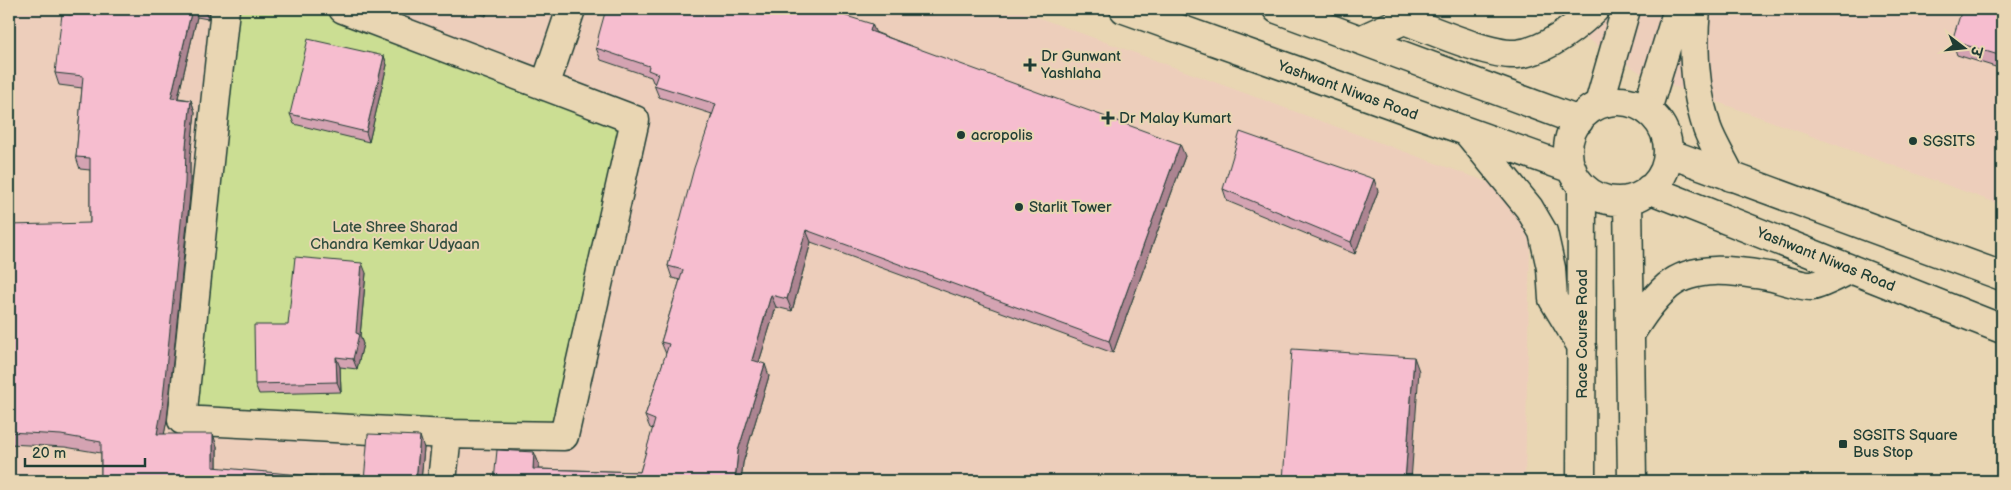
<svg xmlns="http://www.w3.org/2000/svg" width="2011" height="490" font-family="'Balsamiq Sans','Playpen Sans Deva',sans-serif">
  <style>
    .built { fill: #edcebb }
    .green { fill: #cbde93; stroke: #758e64 }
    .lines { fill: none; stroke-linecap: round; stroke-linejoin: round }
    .minor-casing { stroke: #1f3d34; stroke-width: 31 }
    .tertiary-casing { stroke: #1f3d34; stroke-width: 31 }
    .secondary-casing { stroke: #1f3d34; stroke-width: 31 }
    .minor { stroke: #e9d6b3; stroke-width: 28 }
    .tertiary { stroke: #e9d6b3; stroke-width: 28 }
    .secondary { stroke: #e9d6b3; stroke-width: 28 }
    .wall { fill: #d4a3b2; stroke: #1f3d34 }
    .shaded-wall { fill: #ac8491; stroke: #1f3d34 }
    .building { fill: #f6bdcf; stroke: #1f3d34 }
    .poi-dot { fill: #1f3d34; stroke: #e9d6b3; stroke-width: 2 }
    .labels { text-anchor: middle; stroke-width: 4; stroke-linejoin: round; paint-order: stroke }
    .poi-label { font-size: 15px; fill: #1f3d34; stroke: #e9d6b3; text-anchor: start }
    .street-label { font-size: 15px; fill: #1f3d34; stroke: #e9d6b3 }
    .park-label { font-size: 15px; fill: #304d3e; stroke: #e9d6b3 }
  </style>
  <rect width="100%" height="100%" fill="#e9d6b3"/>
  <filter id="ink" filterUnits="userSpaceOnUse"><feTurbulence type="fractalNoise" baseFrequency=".02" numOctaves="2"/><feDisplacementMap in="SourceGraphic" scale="10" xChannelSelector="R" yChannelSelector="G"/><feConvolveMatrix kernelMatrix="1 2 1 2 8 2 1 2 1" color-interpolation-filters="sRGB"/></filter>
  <g filter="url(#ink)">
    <path class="built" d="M9,9h1006l516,189 -6,283h-1516z
      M1576,9h426v196l-356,-129 -63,-40z"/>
    <path class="green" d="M225,9h118l292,111 -71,316 -382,-16z"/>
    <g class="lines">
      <g class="minor-casing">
        <path id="minor" d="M225,9l-43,411 265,14 117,2 71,-316 -292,-111
          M545,86l26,-77
          M442,481l5,-47"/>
      </g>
      <g class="tertiary-casing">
        <path id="tertiary" d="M1696,9c-4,41 -2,79 11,119 6,17 17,33 24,49
          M1599,104l27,-95
          M1647,110l31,-101"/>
      </g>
      <g class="secondary-casing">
        <path id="secondary" d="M1124,9l448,160
          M1277,9l302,112
          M1360,40l44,-20c28,10 86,36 113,34 28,-3 58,-26 78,-45
          M1568 151a50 50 0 1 1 100 0a50 50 0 1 1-100 0Z
          M1468,133l61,75 14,24 8,36 2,31 29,48
          M1668,153l334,123
          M1649,189l353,140
          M1628,200l4,281
          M1630,334c11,-17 22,-34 38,-48 26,-22 68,-15 100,-10 10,2 35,11 44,10 8,-1 31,-13 39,-17
          M1581,481l1,-294"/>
      </g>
      <use href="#minor" class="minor"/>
      <use href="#tertiary" class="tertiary"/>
      <use href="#secondary" class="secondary"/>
    </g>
    <path class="wall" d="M72,9h138l-2,10 -11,-2 -19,81 13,2 4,12 -5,46v37l-23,225 -3,14 53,12v22l147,13 60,-33 -3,33h-320v-28l-36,-6 -56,-3v-93l81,-128v-53l-10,-1 -4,-12 6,-69 -23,-3 -4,-12z
      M467,9h21l-2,7z
      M2002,9v60l-45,-14 -5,-14z
      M875,32l310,124 -72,197 -302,-111 -19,69 -16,-4 -17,55 10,14 -26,87 -2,18h-247l40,-29 5,12 -1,5 102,3 13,-43 -3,-1 -5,-12 21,-62 -5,-12 19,-62 -8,-2 -4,-12 44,-152 -53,-17 -5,-12 1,-2 -2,-1 -2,-5 -50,-17 -5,-12z
      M384,56l3,9 -18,77 -75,-18 -4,-10z
      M1223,189l155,2 -23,63 -128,-53z
      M366,273l-6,63 3,8 -6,25 -17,-2 1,25 -82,2 -4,-10 33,-59z"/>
    <path class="shaded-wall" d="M192,9h2l3,8 -22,93 -4,-12z
      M204,9h6l-2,10z
      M483,9h5l-2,7z
      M872,24l5,12 -7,-5z
      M384,56l3,9 -18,77 -3,-10z
      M191,100l4,12 -5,46v37l-23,225 -5,26 -5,-12 29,-288z
      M1180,144l5,12 -72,197 -4,-12z
      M1374,179l4,12 -23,63 -4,-12z
      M806,230l5,12 -19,69 -5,-12z
      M362,263l4,10 -6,63 3,8 -6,25 -4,-10z
      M771,295l5,12 -20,65 -4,-12z
      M336,357l4,10 1,25 -4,-10z
      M1414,357l5,14 -8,110h-6z
      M765,364l4,12 -26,87 -2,18h-6l3,-30z
      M213,434l4,12v33l-4,-12z
      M420,436l4,12 -3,33h-5z
      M534,452l5,12 -1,17 -5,-12z"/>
    <path class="building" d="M72,9h120l-21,89 20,2 -5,46 -1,37 -23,225 -5,26h56v33l151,14 4,-47 52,2 -4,45h-315v-39l-40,-7 -52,-3v-81l1,-17 -1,-109 81,-2v-65l-14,-1 7,-81 -28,-3 7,-59 9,1z
      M606,9h218l48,15 -2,7 310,113 -71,197 -303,-111 -19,69 -16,-4 -19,65 13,4 -27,87 -3,30h-241l3,-31 37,2 -1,17 107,3 15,-52 -10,-4 24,-72 -8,-2 22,-72 -15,-4 26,-98 22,-64 -62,-19 4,-11 -10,-4 1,-4 -53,-18 3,-14z
      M1962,9h40v47l-50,-15z
      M308,39l76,17 -18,76 -76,-18z
      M1240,132l134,47 -23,63 -128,-53z
      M295,257l67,6 -6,70 3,1 -6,25 -17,-2 1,25 -82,2 -1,-59h34z
      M1292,349l122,8 -9,124h-122z"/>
  </g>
  <g class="poi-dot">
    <path d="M1027.5 57.5h5v5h5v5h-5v5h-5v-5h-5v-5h5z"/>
    <path d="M1105.5 110.5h5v5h5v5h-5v5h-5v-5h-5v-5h5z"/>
    <circle cx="961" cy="135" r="5"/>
    <circle cx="1913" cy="141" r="5"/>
    <circle cx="1019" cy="207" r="5"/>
    <rect x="1838" y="439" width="10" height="10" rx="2.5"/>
  </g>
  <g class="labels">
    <g class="poi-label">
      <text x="1041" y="61">Dr Gunwant<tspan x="1041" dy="17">Yashlaha</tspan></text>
      <text x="1119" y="123">Dr Malay Kumart</text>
      <text x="971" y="140">acropolis</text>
      <text x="1923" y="146">SGSITS</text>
      <text x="1029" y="212">Starlit Tower</text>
      <text x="1853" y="440">SGSITS Square<tspan x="1853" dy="17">Bus Stop</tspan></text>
    </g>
    <g class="street-label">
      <text transform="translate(1348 90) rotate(20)" y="5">Yashwant Niwas Road</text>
      <text transform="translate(1826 259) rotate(22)" y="5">Yashwant Niwas Road</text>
      <text transform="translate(1582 334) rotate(-90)" y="5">Race Course Road</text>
    </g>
    <g class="park-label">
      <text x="395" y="232">Late Shree Sharad<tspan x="395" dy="17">Chandra Kemkar Udyaan</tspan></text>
    </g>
  </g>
  <rect width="2011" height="490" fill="none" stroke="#e9d6b3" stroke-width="30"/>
  <rect x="15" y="15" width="1981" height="460" fill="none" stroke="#1f3d34" stroke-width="2" filter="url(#ink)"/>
  <g transform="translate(1964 48) rotate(106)" stroke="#e9d6b3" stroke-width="4" paint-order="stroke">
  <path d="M0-4L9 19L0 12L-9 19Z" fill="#1f3d34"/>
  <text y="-8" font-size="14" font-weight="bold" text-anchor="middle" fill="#1f3d34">उ</text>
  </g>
  <path d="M25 458v8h120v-8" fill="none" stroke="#1f3d34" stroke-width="2.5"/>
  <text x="32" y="458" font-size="15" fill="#1f3d34" stroke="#e9d6b3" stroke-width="4" paint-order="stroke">20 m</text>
</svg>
